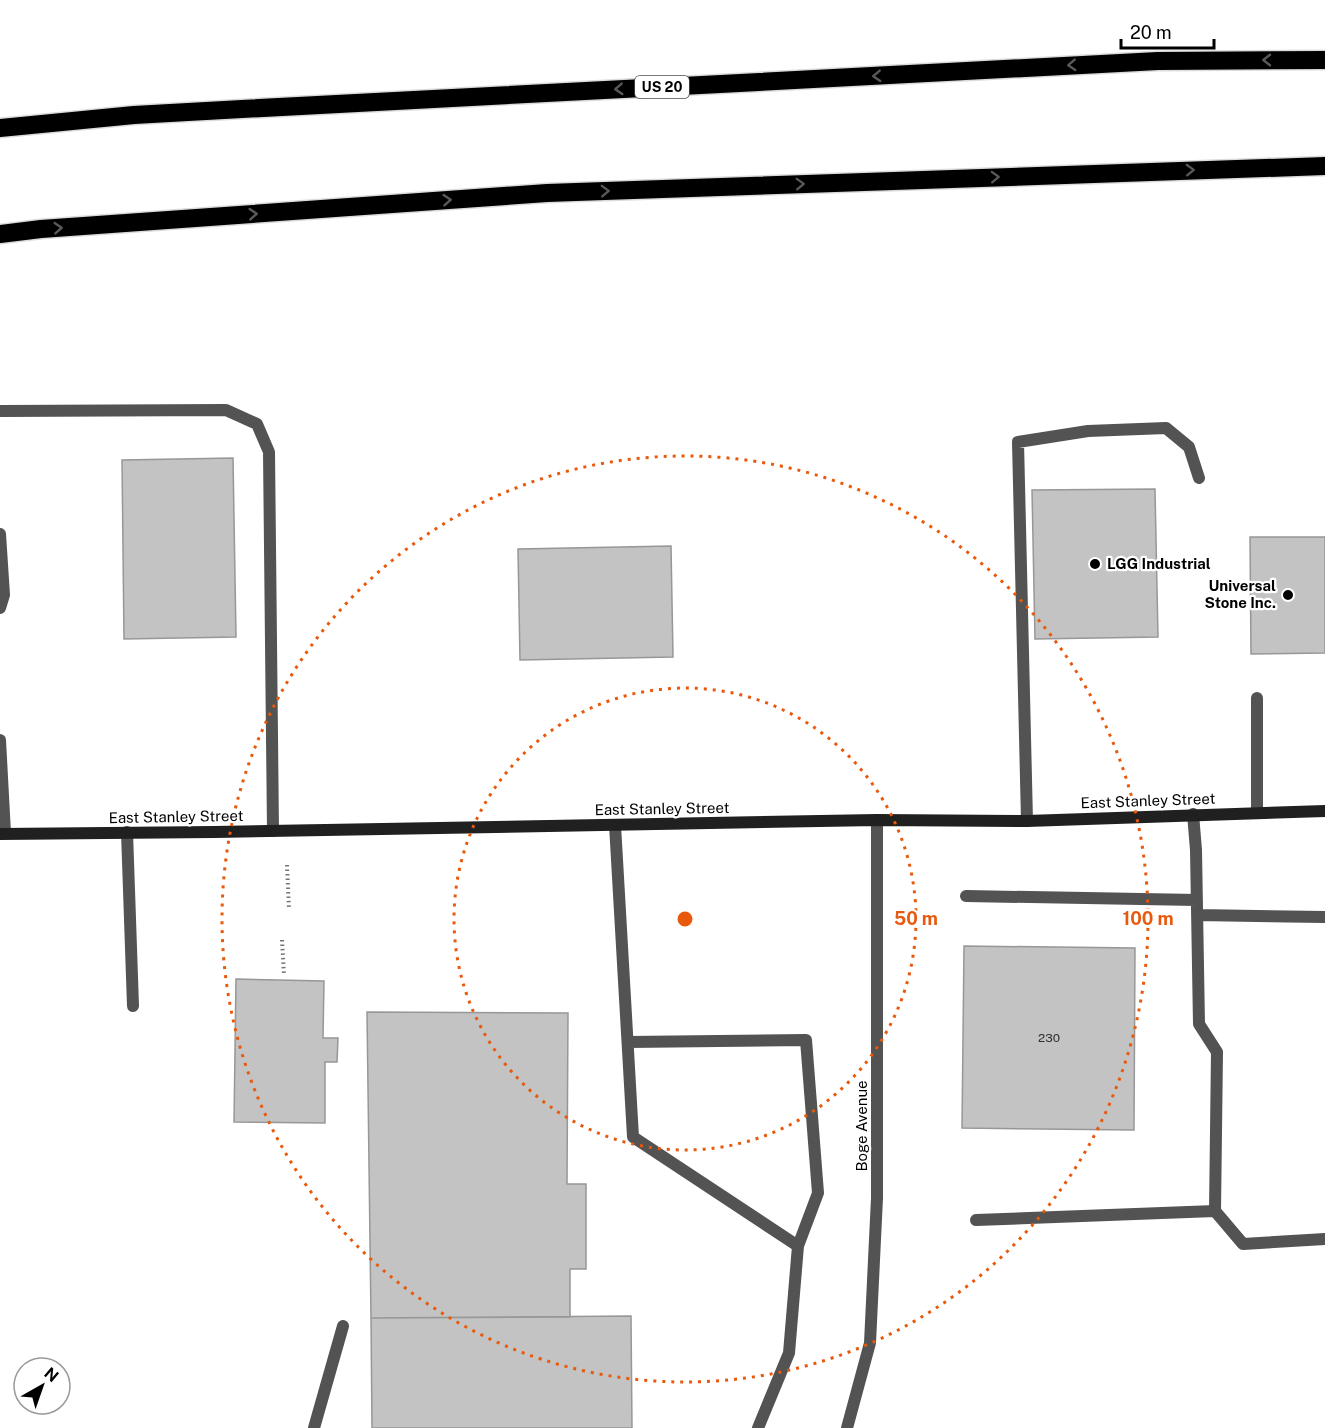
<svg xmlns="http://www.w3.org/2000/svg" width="1325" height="1428" font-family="'Public Sans',sans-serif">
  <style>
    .building { fill: #c3c3c3; stroke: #979797; stroke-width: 1.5 }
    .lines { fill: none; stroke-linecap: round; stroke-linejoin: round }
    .highway-casing { stroke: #dbdbdb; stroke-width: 21 }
    .path { stroke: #757575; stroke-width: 4; stroke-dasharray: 1.5 3; stroke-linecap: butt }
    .lane { stroke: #535353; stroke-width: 12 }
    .street { stroke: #535353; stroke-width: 12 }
    .secondary { stroke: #202020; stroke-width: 12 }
    .highway { stroke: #000; stroke-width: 18 }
    .oneway { stroke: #595959 }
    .ring { fill: none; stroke: #e8590c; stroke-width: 3; stroke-dasharray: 3 6 }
    .poi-dot { fill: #000; stroke: #fff; stroke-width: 2 }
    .labels { text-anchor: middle; stroke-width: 4.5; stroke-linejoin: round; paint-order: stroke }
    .number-label { font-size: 12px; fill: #313131 }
    .shield { fill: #fff; stroke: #4c4c4c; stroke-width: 1.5 }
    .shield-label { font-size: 14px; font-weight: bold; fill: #000 }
    .poi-label { font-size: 15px; font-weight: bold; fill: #000; stroke: #fff; text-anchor: start }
    .street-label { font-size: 15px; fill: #000; stroke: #fff }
    .centre { fill: #e8590c; stroke: #fff; stroke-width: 3 }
    .ring-label { font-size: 18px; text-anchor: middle; font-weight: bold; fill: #e8590c; stroke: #fff; stroke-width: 4.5; stroke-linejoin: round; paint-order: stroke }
  </style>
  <rect width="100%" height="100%" fill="#fff"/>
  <path class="building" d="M233,458l3,179 -112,2 -2,-179z
    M1155,489l3,148 -123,2 -3,-149z
    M1250,537h75v116l-74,1z
    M671,546l2,111 -153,3 -2,-111z
    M964,946l171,2 -1,182 -172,-2z
    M236,979l88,2 -1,57h15l-1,24h-12v61l-91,-1z
    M367,1012l201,1 -1,171h19v85h-16v48l-199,1z
    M631,1316l1,112h-260l-1,-110z"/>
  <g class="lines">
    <g class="highway-casing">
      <path id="highway" d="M0,128l134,-13 108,-6 916,-48 167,-1
        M0,234l41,-5 506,-36 778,-27"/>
    </g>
    <path class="path" d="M287,865l2,44
      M282,940l2,35"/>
    <path class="lane" d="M0,411l226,-1 31,14 12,28 4,379
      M0,534l4,61 -4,13
      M0,740l5,93
      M1257,812v-114
      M1027,821l-9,-379 70,-11 78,-3 23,19 10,31
      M615,825l18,312 165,109 -9,107 -31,75
      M127,832l6,174
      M966,896l231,4
      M1197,915l128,2
      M628,1042l178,-2 12,153 -20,53
      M1215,1211l28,33 82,-5
      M976,1220l239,-9 2,-159 -18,-28 -3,-174 -3,-36
      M314,1428l29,-102"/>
    <path class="street" d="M847,1428l23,-85 7,-145v-378"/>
    <path class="secondary" d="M0,834l214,-2 663,-12 150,1 298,-10"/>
    <use href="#highway" class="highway"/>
  </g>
  <defs><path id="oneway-chevron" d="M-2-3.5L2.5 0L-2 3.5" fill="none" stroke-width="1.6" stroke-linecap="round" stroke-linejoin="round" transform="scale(1.5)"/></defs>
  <g class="oneway">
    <use href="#oneway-chevron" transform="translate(1267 60) rotate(180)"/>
    <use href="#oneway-chevron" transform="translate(1072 65) rotate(177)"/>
    <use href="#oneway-chevron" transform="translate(877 76) rotate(177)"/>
    <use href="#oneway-chevron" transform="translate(619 89) rotate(177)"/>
    <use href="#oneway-chevron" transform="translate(1190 170) rotate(-2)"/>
    <use href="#oneway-chevron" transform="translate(995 177) rotate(-2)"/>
    <use href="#oneway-chevron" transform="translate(800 184) rotate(-2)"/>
    <use href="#oneway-chevron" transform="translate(605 191) rotate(-2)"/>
    <use href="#oneway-chevron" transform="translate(447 200) rotate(-4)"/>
    <use href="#oneway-chevron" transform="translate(253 214) rotate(-4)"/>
    <use href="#oneway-chevron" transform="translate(58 228) rotate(-4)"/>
  </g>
  <g class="ring">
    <circle cx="685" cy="919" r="231"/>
    <circle cx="685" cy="919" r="463"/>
  </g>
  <g class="poi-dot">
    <circle cx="1095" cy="564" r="6"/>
    <circle cx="1288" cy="595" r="6"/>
  </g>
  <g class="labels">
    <g class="number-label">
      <text x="1049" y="1042">230</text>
    </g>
    <rect class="shield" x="635" y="76" width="54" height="22" rx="4.5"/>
    <g class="shield-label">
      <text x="662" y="92">US 20</text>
    </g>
    <g class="poi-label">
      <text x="1107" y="569">LGG Industrial</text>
      <text x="1276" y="591" text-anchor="end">Universal<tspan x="1276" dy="17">Stone Inc.</tspan></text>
    </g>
    <g class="street-label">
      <text transform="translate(1148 801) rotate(-2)" y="5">East Stanley Street</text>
      <text transform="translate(662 809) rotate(-1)" y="5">East Stanley Street</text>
      <text transform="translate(176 817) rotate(-1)" y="5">East Stanley Street</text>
      <text transform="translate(862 1126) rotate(-90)" y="5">Boge Avenue</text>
    </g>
  </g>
  <circle cx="685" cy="919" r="9" class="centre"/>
  <g class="ring-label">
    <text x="916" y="925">50 m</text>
    <text x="1148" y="925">100 m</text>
  </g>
  <g transform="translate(42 1386) rotate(40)"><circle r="28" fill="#ffffff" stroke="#999999" stroke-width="1.5"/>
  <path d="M0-4.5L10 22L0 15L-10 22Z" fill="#000000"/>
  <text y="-9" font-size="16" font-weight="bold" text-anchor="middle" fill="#000000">N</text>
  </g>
  <path d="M1121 39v9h93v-9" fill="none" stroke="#000000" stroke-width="3"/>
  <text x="1130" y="39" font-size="18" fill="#000000" stroke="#ffffff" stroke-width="4.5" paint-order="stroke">20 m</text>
</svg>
